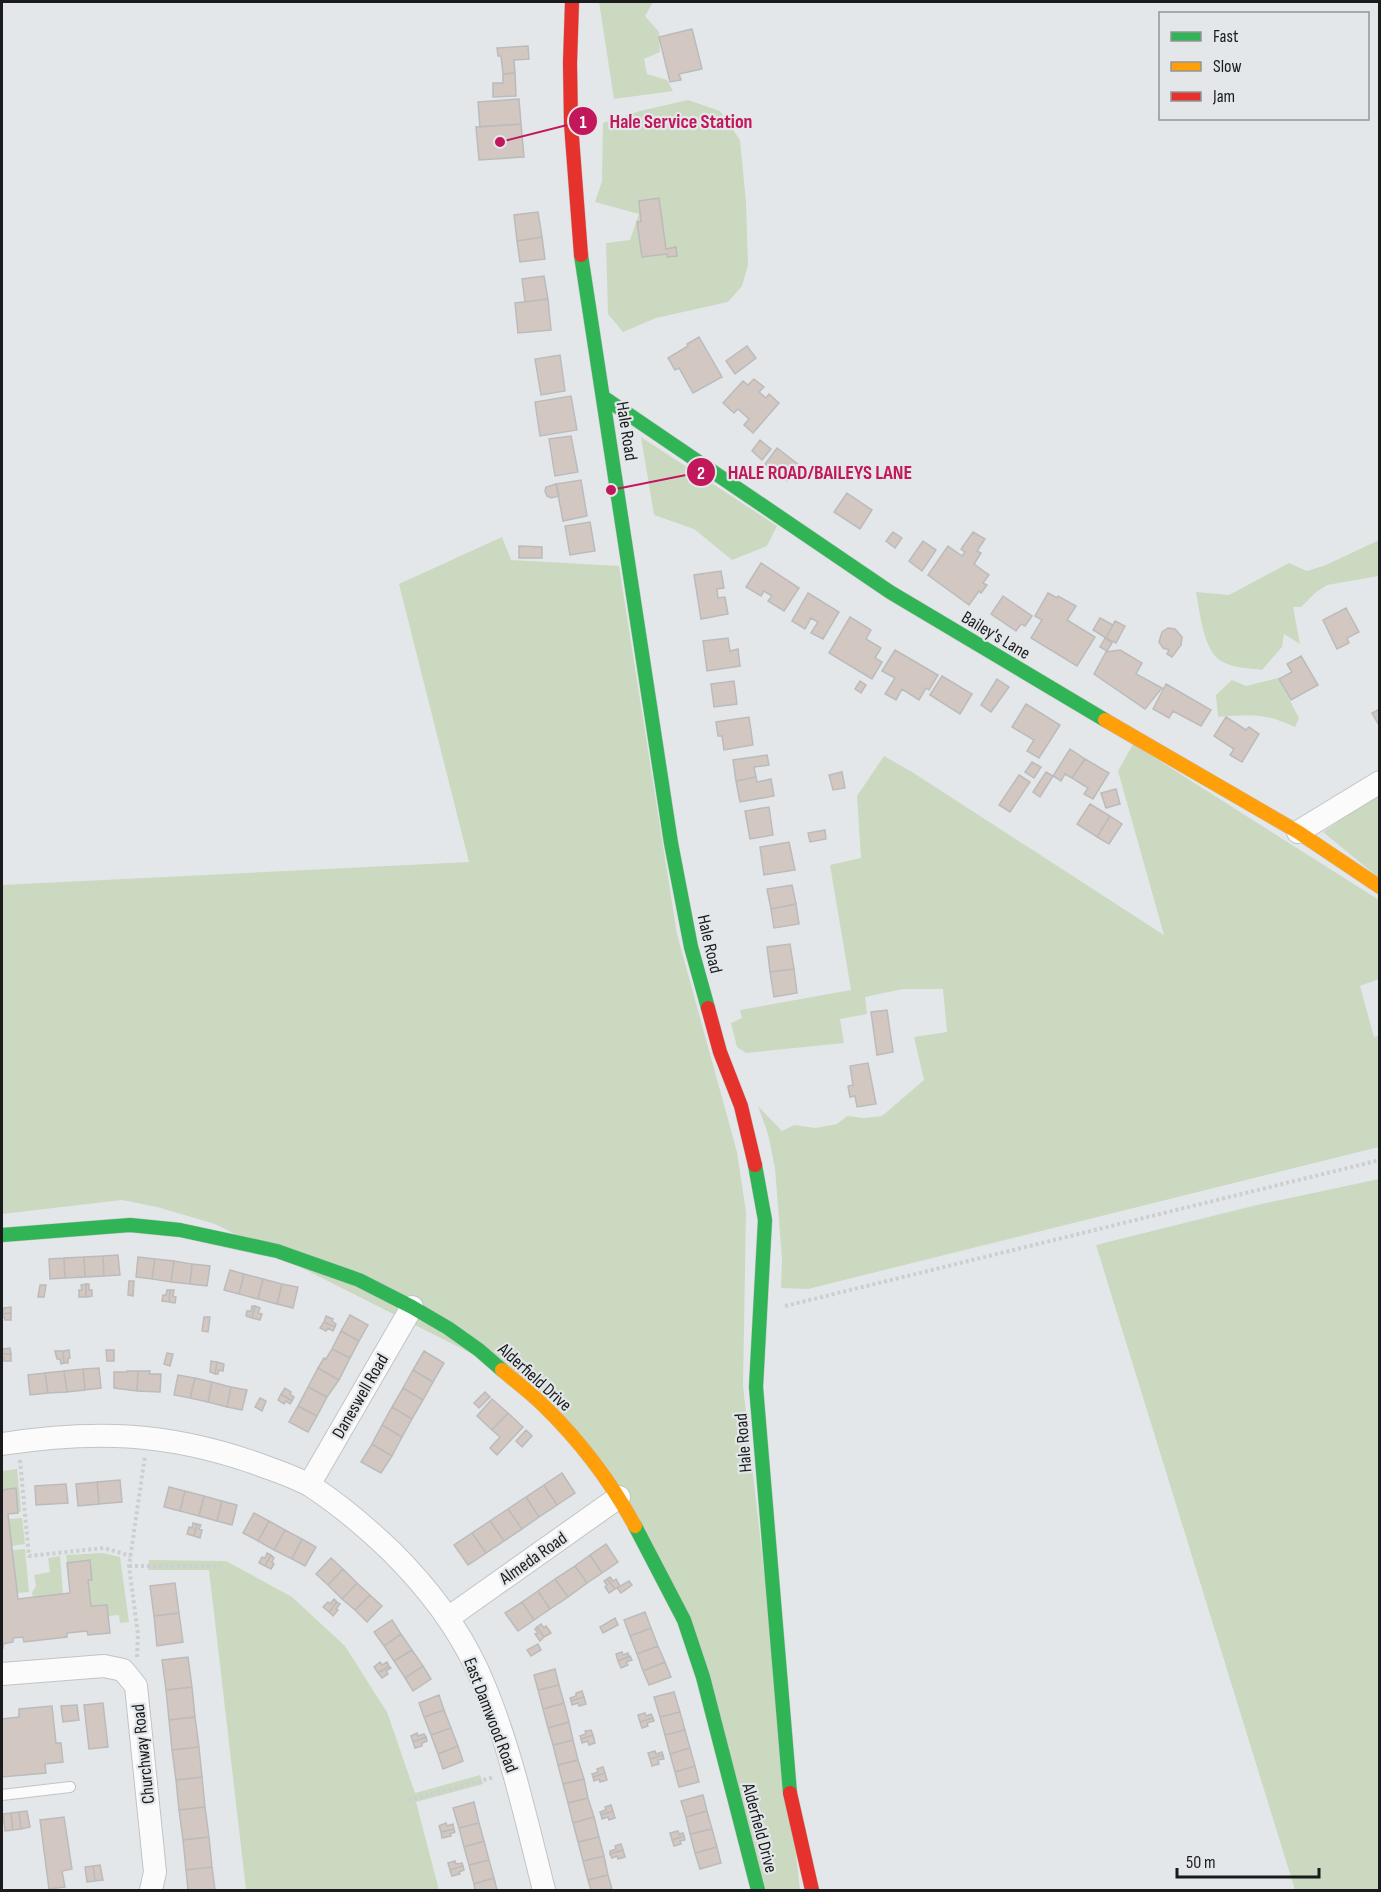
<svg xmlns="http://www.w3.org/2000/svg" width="1381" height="1892" font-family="'Sofia Sans Condensed',sans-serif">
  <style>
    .green { fill: #cbd9c1 }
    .building { fill: #d2c7c1; stroke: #bbb; stroke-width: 1.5 }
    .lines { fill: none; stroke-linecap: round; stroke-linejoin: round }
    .lane-casing { stroke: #c1c4c5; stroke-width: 12 }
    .street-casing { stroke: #c1c4c5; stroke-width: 24 }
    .fast-casing { stroke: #c1c4c5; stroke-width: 15 }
    .slow-casing { stroke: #c1c4c5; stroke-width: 15 }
    .jam-casing { stroke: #c1c4c5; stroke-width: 15 }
    .path { stroke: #cdcecf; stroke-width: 4; stroke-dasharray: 3 3; stroke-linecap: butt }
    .lane { stroke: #fbfbfc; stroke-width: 10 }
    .street { stroke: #fbfbfc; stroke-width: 22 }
    .fast { stroke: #30b455; stroke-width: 14 }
    .slow { stroke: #ff9f0a; stroke-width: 14 }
    .jam { stroke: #e5322d; stroke-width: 14 }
    .labels { text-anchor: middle; stroke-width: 4.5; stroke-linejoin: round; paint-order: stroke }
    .street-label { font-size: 18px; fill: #1a1b1c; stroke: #e3e7ea }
    .leader { fill: none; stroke: #c2185b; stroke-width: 2 }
    .callout-dot { fill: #c2185b; stroke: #e3e7ea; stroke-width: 2 }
    .mark-label { font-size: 18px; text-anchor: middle; font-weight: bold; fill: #fff }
    .callout-label { font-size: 20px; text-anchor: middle; font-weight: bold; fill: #c2185b; stroke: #e3e7ea; stroke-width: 4.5; stroke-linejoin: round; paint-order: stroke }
  </style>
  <rect width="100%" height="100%" fill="#e4e7e9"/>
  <path class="green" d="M599,2h54l-8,14 14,16 1,20 -16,7 3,15 20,6 6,11 -59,8z
    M688,100l32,11 20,29 6,62 2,63 -6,21 -14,16 -72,16 -33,14 -15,-18 -2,-71 24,-3 9,-26 -44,-12 7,-21 1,-58 37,-12z
    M641,437l136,89 -10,20 -35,14 -38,-31 -40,-14z
    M502,537l9,23 108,6 58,368 60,218 9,60 -3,174 57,504h-34l-79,-281 -151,-223 -321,-162 -58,-17 -35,-7 -120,14v-329l467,-23 -70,-278z
    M1379,540v36l-52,9 -12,8 -14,14h-8l7,37 -16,-10 -2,13 -20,23c-13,-2 -30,-2 -41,-9 -18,-11 -21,-49 -25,-69l33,3 60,-32 18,8 19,-6z
    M1278,678l21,40 -4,9c-30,-14 -45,-13 -77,-10l-2,-22 16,-15 14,6z
    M1133,744l246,156v79l-19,7 14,51 5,-1v111l-571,142 -27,-1 1,-29 -7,-91 -7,-34 -10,-28 24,25 12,-6 21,3 22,-4 10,-8 17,2 18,-2 42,-36 -10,-43 33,-5 -4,-43h-40l-38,8 2,17 -27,5 4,24 -98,10 -9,-6 -6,-24 11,-5 -2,-8 111,-20 -21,-125 31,-7 -4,-62 27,-40 28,16 252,163 -46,-164z
    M1379,794v84l-56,-46z
    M1379,1179v711h-84l-199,-645 161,-40z
    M17,1469l4,42 -3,2 -2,-24 -14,1v-19z
    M22,1518l3,26 -13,2 -3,-27z
    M25,1549l4,43 -12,1 -4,-43z
    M103,1553l17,4 9,65 -9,1 -1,-8 -11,1 -1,-11 -16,1 -3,-26 4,-1 -2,-18 -23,2 -1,-8z
    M60,1556l3,38 -30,3 -1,-4 4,-7 -2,-11 16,-3 -2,-14z
    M149,1560l77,1 66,36 53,49 42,66 28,81 65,-18 3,9 -67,18 23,88h-193l-37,-320h-61z"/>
  <path class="building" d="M692,29l10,40 -23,5 2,6 -11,2 -11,-45z
    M528,46l1,13 -15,1 1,13 -12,1 -2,-18h-3l-1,-8z
    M515,73l1,23 -23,1v-14h10v-9z
    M519,99l2,25 -41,3 -2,-25z
    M521,124l3,33 -45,3 -3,-33z
    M659,198l7,51 10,-2 1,9 -10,1v-3l-25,3 -5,-35h4l-2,-21z
    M538,212l4,25 -25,4 -3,-26z
    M542,237l3,22 -25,3 -3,-21z
    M544,276l4,23 -23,3 -3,-23z
    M548,299l3,31 -33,3 -3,-30z
    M699,337l23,40 -29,16 -14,-25 -4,2 -7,-12 20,-12 -1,-2z
    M747,346l9,12 -21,16 -9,-13z
    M560,355l5,36 -24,4 -6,-36z
    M754,379l10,8 -5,5 7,6 3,-4 10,9 -26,30 -9,-8 5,-6 -11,-10 -4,4 -11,-10 20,-22 5,4z
    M571,396l6,34 -37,6 -5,-34z
    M571,436l7,36 -23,4 -6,-37z
    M760,440l11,9 -9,11 -10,-9z
    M777,448l22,17 -12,16 -22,-17z
    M581,480l6,36 -24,5 -7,-37z
    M556,484l3,12 -8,2 -4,-2 -2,-5 1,-4z
    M847,493l25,17 -12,19 -26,-17z
    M590,522l5,29 -25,4 -5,-29z
    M893,532l9,6 -7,10 -9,-7z
    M973,532l12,7 -8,12 4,2 -7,11 15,11 -6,8 4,2 -6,8 -2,-2 -10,14 -41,-30 20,-29 14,10 3,-4 -4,-3z
    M923,541l13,9 -14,21 -13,-10z
    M519,546l23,1v11h-23z
    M761,563l38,25 -15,23 -16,-10 4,-5 -8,-5 -3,5 -15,-9z
    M721,571l3,17 -7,1 1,9 7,-1 3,17 -27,5 -7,-44z
    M808,593l31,19 -16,27 -12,-6 7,-11 -7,-4 -6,11 -13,-8z
    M1048,593l9,5 1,-2 18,10 -9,14 28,17 -18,29 -46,-28 11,-18 -7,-4z
    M1003,596l29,20 -7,10 -4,-2 -5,7 -25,-17z
    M1346,608l13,24 -12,6 2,5 -12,6 -14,-29z
    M850,617l21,13 -5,9 15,9 -6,10 7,4 -10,17 -43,-26z
    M1100,618l13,7 -7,13 -13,-8z
    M1115,621l10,5 -9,17 -10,-5z
    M1168,628l7,1 7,8 -1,8 -9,12 -5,-3 2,-4 -6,-2 -4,-6 3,-10z
    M728,638l2,13 8,-2 2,17 -33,5 -4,-30z
    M1105,638l7,5 -5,8 -7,-4z
    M895,650l43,25 -9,15 -3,-2 -7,12 -17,-11 -6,11 -11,-6 10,-16 -13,-7z
    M1120,650l22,13 -6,11 26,14 -17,21 -51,-35 12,-22z
    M1301,656l17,29 -27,15 -12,-21 13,-7 -5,-8z
    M942,676l30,18 -12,20 -30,-19z
    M997,679l12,8 -18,25 -10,-7z
    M734,681l3,23 -23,3 -3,-23z
    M860,681l6,4 -5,8 -6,-4z
    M1166,684l45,26 -10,16 -28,-15 -4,7 -16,-9z
    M1026,704l34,21 -21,33 -12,-7 7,-11 -22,-13z
    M1380,709v18l-8,-14z
    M749,717l4,28 -29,5 -2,-14h-4l-2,-14z
    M1226,717l20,13 3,-3 10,7 -17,28 -12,-7 4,-6 -20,-13z
    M1070,749l15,10 -13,19 -7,-4 -4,7 -8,-5z
    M767,755l2,10 -15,2 2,10 -20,4 -3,-21z
    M1085,759l24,14 -16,26 -9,-5 4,-6 -16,-10z
    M1032,762l9,5 -7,11 -9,-6z
    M842,772l3,16 -12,2 -4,-15z
    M1046,772l7,4 -13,21 -7,-5z
    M1019,775l11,7 -20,30 -11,-7z
    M756,777l1,5 14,-3 3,17 -34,6 -4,-21z
    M1116,789l4,15 -14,4 -5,-15z
    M1090,804l20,12 -13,21 -20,-13z
    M769,807l4,28 -23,4 -5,-28z
    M1110,816l12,8 -13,20 -12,-7z
    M825,830l1,9 -16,3 -2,-9z
    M789,842l6,28 -31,5 -4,-28z
    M792,885l4,19 -25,5 -4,-20z
    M796,904l3,20 -25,4 -3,-19z
    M790,944l4,25 -24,3 -3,-25z
    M794,969l3,24 -23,4 -4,-25z
    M887,1010l6,42 -16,3 -6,-43z
    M868,1063l8,41 -19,3 -2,-11 -5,1 -2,-11 5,-1 -3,-19z
    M118,1255l2,20 -16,1 -1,-20z
    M103,1256l1,20 -19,1 -1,-20z
    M84,1257l1,20 -20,1 -1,-20z
    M138,1257l17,2 -3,20 -16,-2z
    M64,1258l1,20 -15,1 -1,-20z
    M155,1259l19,2 -3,21 -19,-3z
    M174,1261l18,3 -2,20 -19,-2z
    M192,1264l18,2 -3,20 -17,-2z
    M230,1270l14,4 -5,20 -15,-4z
    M244,1274l19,5 -5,20 -19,-5z
    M263,1279l19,5 -5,20 -19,-5z
    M129,1281h5l-1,15 -5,-1z
    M86,1284v13h-7v-7h3l-1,-5z
    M86,1284h3v6h3v6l-6,1z
    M282,1284l16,3 -5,21 -16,-4z
    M40,1285h6l-2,12h-6z
    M167,1290h3l-1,12 -7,-1 1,-6h3z
    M170,1290h4l-1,6 3,1 -1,6 -6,-1z
    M252,1306h3l-3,12 -6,-2 1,-5h4z
    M255,1306l5,2 -2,5 4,1 -2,6 -8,-2z
    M11,1307v6l-9,1 2,-6z
    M11,1313v7h-6l-1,-3h-2v-3z
    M350,1315l18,10 -9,16 -18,-10z
    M326,1316l7,3 -1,2 4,3 -1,3 -11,-5z
    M204,1317h6l-2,15 -6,-1z
    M324,1322l11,5 -2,4 -5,-3 -2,3 -6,-3z
    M341,1331l18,10 -9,17 -18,-9z
    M10,1348l1,6h-9l1,-5z
    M332,1349l18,9 -11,22 -21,-12 6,-10 2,1z
    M69,1350l1,8h-2v5h-4l-1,-12z
    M106,1350h8v11h-7z
    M55,1351h8l1,12 -3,1 -1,-5h-3z
    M424,1351l20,12 -11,19 -20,-12z
    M167,1353l6,1 -3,12 -6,-2z
    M2,1354h9v7h-7v-3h-2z
    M211,1361l6,1 -2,12 -5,-2z
    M217,1362l7,2 -1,7 -4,-1 -1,4h-3z
    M99,1368l2,20 -16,2 -2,-21z
    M318,1368l21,12 -12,17 -19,-10z
    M83,1369l2,21 -18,2 -3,-21z
    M413,1370l20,12 -10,18 -20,-12z
    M64,1371l3,21 -19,1 -3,-20z
    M127,1371h11l-1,20 -23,-3v-16h13z
    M138,1371h12l-1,3h12l-1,18 -23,-1z
    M45,1373l3,20 -18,2 -2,-20z
    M178,1375l17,3 -5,20 -16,-3z
    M195,1378l17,4 -4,20 -18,-4z
    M212,1382l19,5 -4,20 -19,-5z
    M231,1387l16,3 -5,20 -15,-3z
    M308,1387l19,10 -10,19 -19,-10z
    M285,1388l6,4 -1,2 4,3 -2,4 -11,-7z
    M403,1388l20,12 -11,19 -20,-12z
    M485,1392l5,5 -11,11 -5,-5z
    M281,1394l11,7 -2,3 -4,-3 -2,3 -6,-4z
    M260,1398l6,3 -4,10 -7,-4z
    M492,1399l16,14 -16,17 -15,-14z
    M298,1406l19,10 -9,16 -19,-10z
    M392,1407l20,12 -10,18 -20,-12z
    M508,1413l15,14 -26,28 -7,-7 10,-11 -8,-7z
    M382,1425l20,12 -10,19 -20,-12z
    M526,1430l6,6 -10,11 -6,-6z
    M372,1444l20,12 -11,17 -20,-11z
    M562,1473l13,20 -18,12 -13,-20z
    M120,1480l2,22 -23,2 -2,-22z
    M97,1482l2,22 -21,2 -2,-22z
    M66,1484l2,19 -32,2 -1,-19z
    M544,1485l13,20 -18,12 -13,-20z
    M169,1487l16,4 -5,20 -16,-4z
    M16,1488l2,25 -10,1 10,85 52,-6 -3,-30 23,-3 2,20h-4l3,26 16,-1 3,28 -22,2 -1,-4 -20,2v4l-43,5 -1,-5 -10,1v4l-10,2v4h-1v-158z
    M185,1491l19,5 -5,20 -19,-5z
    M204,1496l18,5 -5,20 -18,-5z
    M526,1497l13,20 -17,12 -14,-20z
    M222,1501l15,4 -5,20 -15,-4z
    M508,1509l14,20 -18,12 -14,-20z
    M254,1513l15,8 -11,20 -15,-8z
    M269,1521l16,9 -11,20 -16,-9z
    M490,1521l14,20 -18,12 -14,-20z
    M193,1523l4,1 -3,12 -7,-2 2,-7 3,1z
    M197,1524l4,1 -2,4 3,1 -2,8 -6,-2z
    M285,1530l17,9 -10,20 -18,-9z
    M472,1533l14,20 -18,12 -14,-20z
    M302,1539l14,8 -11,19 -13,-7z
    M606,1544l12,18 -16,11 -12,-18z
    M267,1553l4,2 -6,11 -6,-3 3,-6 3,1z
    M271,1555l3,3 -2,4 2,2 -3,5 -6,-3z
    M590,1555l12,18 -15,10 -12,-17z
    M331,1558l12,11 -15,16 -12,-11z
    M575,1566l12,17 -19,14 -13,-18z
    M343,1569l14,14 -15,16 -14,-14z
    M610,1577l3,4 3,-2 4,7 -5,3 -8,-10z
    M555,1579l13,18 -18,12 -12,-18z
    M607,1579l8,10 -6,4 -4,-6 2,-2 -3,-4z
    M629,1581l3,4 -11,8 -4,-5z
    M175,1583l4,30 -25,3 -4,-30z
    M357,1583l13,12 -15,15 -13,-11z
    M538,1591l12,18 -16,11 -12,-18z
    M370,1595l12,11 -15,16 -12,-12z
    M334,1599l3,3 -8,10 -6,-5 5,-5 2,2z
    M337,1602l3,2 -4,5 2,1 -5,6 -4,-4z
    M522,1602l12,18 -16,11 -13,-18z
    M645,1612l6,16 -21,8 -6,-16z
    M179,1613l4,29 -26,4 -3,-30z
    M615,1618l3,7 -15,8 -3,-6z
    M392,1620l9,14 -17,12 -10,-14z
    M541,1624l3,4 2,-2 5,7 -7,4 -7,-10z
    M537,1627l7,10 -4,4 -5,-7 3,-1 -3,-4z
    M651,1628l7,18 -21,8 -7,-18z
    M401,1634l11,16 -18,11 -10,-15z
    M538,1644l3,6 -10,6 -4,-6z
    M658,1646l7,16 -22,9 -6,-17z
    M412,1650l11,16 -18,12 -11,-17z
    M622,1652l1,3 5,-2 1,4 -11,4 -2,-7z
    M630,1656l2,4 -6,2 2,3 -7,3 -3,-7z
    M188,1657l4,30 -26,3 -4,-30z
    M380,1662l2,3 5,-3 2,4 -11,7 -4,-6z
    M665,1662l6,15 -22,8 -6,-14z
    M389,1666l2,2 -5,3 2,3 -6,4 -4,-5z
    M423,1666l8,13 -18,12 -8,-13z
    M555,1669l4,16 -21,5 -4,-15z
    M559,1685l5,18 -21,6 -5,-19z
    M192,1687l3,30 -26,3 -3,-30z
    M582,1691l2,6 -13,4 -1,-3 6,-2v-3z
    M674,1692l6,20 -20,5 -6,-20z
    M439,1695l5,15 -20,7 -5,-14z
    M584,1697l2,7 -7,2 -1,-3 -6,2 -1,-4z
    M103,1703l5,44 -19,2 -5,-44z
    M564,1703l5,19 -21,6 -5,-19z
    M77,1705l2,15 -16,2 -2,-16z
    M52,1706l4,37h5l2,19 -18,2 1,9 -44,4v-58l17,-2v-8z
    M444,1710l7,18 -20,7 -7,-18z
    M680,1712l5,18 -20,5 -5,-18z
    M645,1713l1,3 5,-2 2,4 -13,4 -2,-7z
    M195,1717l4,30 -27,3 -3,-30z
    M653,1718l1,3 -7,2 1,3 -6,2 -2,-6z
    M569,1722l4,18 -20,5 -5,-17z
    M451,1728l7,18 -20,8 -7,-19z
    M591,1730l2,5 -12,4 -1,-3 6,-2 -1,-3z
    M685,1730l5,18 -20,6 -5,-19z
    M417,1733l1,3 6,-2 2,3 -13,5 -2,-6z
    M593,1735l2,8 -6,2 -1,-4 -6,2 -1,-4z
    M426,1737l1,4 -5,2v3l-7,2 -2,-6z
    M573,1740l5,20 -20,5 -5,-20z
    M458,1746l5,15 -20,8 -5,-15z
    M199,1747l3,30 -26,3 -4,-30z
    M690,1748l5,18 -20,6 -5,-18z
    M655,1751l1,3 6,-2 1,3 -13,4 -2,-6z
    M663,1755l1,4 -6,1 1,4 -7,2 -2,-7z
    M578,1760l6,19 -21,5 -5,-19z
    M695,1766l4,16 -20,5 -4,-15z
    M603,1767l2,6 -12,4 -1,-3 6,-2 -1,-3z
    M605,1773l2,7 -7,2 -1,-3 -5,2 -1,-4z
    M202,1777l3,30 -26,3 -3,-30z
    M584,1779l4,19 -20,5 -5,-19z
    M703,1795l4,16 -21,6 -5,-16z
    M588,1798l6,19 -21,6 -5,-20z
    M474,1802l5,21 -20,5 -6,-20z
    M611,1805l2,6 -12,4 -1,-3 6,-2 -1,-3z
    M205,1807l4,30 -26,3 -4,-30z
    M27,1811l3,16 -9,2 -2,-17z
    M613,1811l2,7 -6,2 -1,-3 -6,2 -1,-4z
    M707,1811l5,18 -22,5 -4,-17z
    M19,1812l2,17 -8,1 -2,-17z
    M11,1813l2,17 -8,1 -2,-17z
    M64,1817l8,52 -10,2 3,16 -16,2 -9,-69z
    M594,1817l5,20 -21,5 -5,-19z
    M446,1823l1,3 6,-2 1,5 -13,3 -2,-6z
    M479,1823l5,18 -20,6 -5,-19z
    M454,1829l1,3 -5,2 1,2 -9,2 -1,-6z
    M712,1829l5,18 -22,6 -5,-19z
    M678,1831l1,3 4,-1 1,3 -12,4 -2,-7z
    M684,1836l1,4 -5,1 1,3 -7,2 -2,-6z
    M209,1837l3,30 -26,3 -3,-30z
    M599,1837l5,19 -21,5 -5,-19z
    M484,1841l5,19 -20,5 -5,-18z
    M621,1844l2,6 -13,4v-3l6,-2 -1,-3z
    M717,1847l4,16 -21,6 -5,-16z
    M623,1850l2,7 -7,2 -1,-3 -5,2 -2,-4z
    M604,1856l4,19 -20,5 -5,-19z
    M489,1860l5,18 -20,6 -5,-19z
    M455,1861l1,3 6,-1 1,3 -13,4 -2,-7z
    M100,1865l3,15 -8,1 -2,-15z
    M93,1866l2,15 -8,1 -2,-15z
    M463,1866l1,4 -5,2 1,2 -8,2 -2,-6z
    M212,1867l3,23h-27l-2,-20z
    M608,1875l4,14 -21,1 -3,-10z
    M494,1878l3,12h-22l-1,-6z"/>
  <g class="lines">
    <g class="lane-casing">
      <path id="lane" d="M2,1795l68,-8"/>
    </g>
    <g class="street-casing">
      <path id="street" d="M1298,832l82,-50
        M2,1444c91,-14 162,-12 250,18 19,7 42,14 59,24 29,19 56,42 81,66 34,34 65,74 85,117 32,70 48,147 67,221
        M309,1485l103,-178
        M448,1618l171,-121
        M2,1674l102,-8 19,4 13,16 19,186 -4,18"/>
    </g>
    <g class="fast-casing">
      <path id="fast" d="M581,255l90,588 20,104 17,61
        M603,397l287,195 215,128
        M755,1165l10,55 -9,167 34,406
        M2,1235l128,-10 50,5 97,21 82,29 53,27 36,21 31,22 23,20
        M635,1526l49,94 19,57 55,213"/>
    </g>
    <g class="slow-casing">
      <path id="slow" d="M1105,720l193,112 82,55
        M502,1370c14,12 29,23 42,36 36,35 67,76 91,120"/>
    </g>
    <g class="jam-casing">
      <path id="jam" d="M572,2l-2,61 1,61 10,131
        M708,1008l12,44 21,54 14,59
        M790,1793l22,97"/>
    </g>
    <path class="path" d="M785,1306l595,-146
      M20,1460l9,96 75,-8 27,8
      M129,1566h91
      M137,1657l1,-22 -9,-69 16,-110
      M408,1800l87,-23"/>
    <use href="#lane" class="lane"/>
    <use href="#street" class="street"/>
    <use href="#fast" class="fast"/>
    <use href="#slow" class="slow"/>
    <use href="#jam" class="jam"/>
  </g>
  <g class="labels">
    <g class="street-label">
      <text transform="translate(627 431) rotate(81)" y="6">Hale Road</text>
      <text transform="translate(996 635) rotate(31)" y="6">Bailey's Lane</text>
      <text transform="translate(710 944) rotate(77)" y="6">Hale Road</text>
      <text transform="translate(535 1377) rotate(42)" y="6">Alderfield Drive</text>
      <text transform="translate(360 1396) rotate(-60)" y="6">Daneswell Road</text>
      <text transform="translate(743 1443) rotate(-95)" y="6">Hale Road</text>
      <text transform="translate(533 1558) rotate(-35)" y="6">Almeda Road</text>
      <text transform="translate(491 1715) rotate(69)" y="6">East Damwood Road</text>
      <text transform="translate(143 1754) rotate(-96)" y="6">Churchway Road</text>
      <text transform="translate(760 1828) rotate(75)" y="6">Alderfield Drive</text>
    </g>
  </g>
  <path class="leader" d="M500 142L583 121M611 490L701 472"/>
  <g class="callout-dot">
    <circle cx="500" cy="142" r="6"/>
    <circle cx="611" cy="490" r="6"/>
    <circle cx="583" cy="121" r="15"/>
    <circle cx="701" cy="472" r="15"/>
  </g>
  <g class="mark-label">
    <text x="583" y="128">1</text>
    <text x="701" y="479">2</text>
  </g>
  <g class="callout-label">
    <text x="681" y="128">Hale Service Station</text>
    <text x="820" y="479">HALE ROAD/BAILEYS LANE</text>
  </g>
  <rect width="1381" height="1892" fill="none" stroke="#1a1b1c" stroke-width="6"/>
  <rect x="1159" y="12" width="210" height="108" fill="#e3e7ea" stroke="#939598" stroke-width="1.5"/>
  <rect x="1171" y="32" width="30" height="9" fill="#30b455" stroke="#939598" stroke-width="1.5"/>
  <text x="1213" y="42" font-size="18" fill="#1a1b1c">Fast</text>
  <rect x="1171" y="62" width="30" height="9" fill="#ff9f0a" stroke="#939598" stroke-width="1.5"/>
  <text x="1213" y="72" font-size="18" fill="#1a1b1c">Slow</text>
  <rect x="1171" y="92" width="30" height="9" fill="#e5322d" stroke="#939598" stroke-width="1.5"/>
  <text x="1213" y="102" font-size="18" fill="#1a1b1c">Jam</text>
  <path d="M1177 1868v9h142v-9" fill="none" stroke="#1a1b1c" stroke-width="3"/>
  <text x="1186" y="1868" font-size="18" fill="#1a1b1c" stroke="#e3e7ea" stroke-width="4.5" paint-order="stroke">50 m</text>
</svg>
